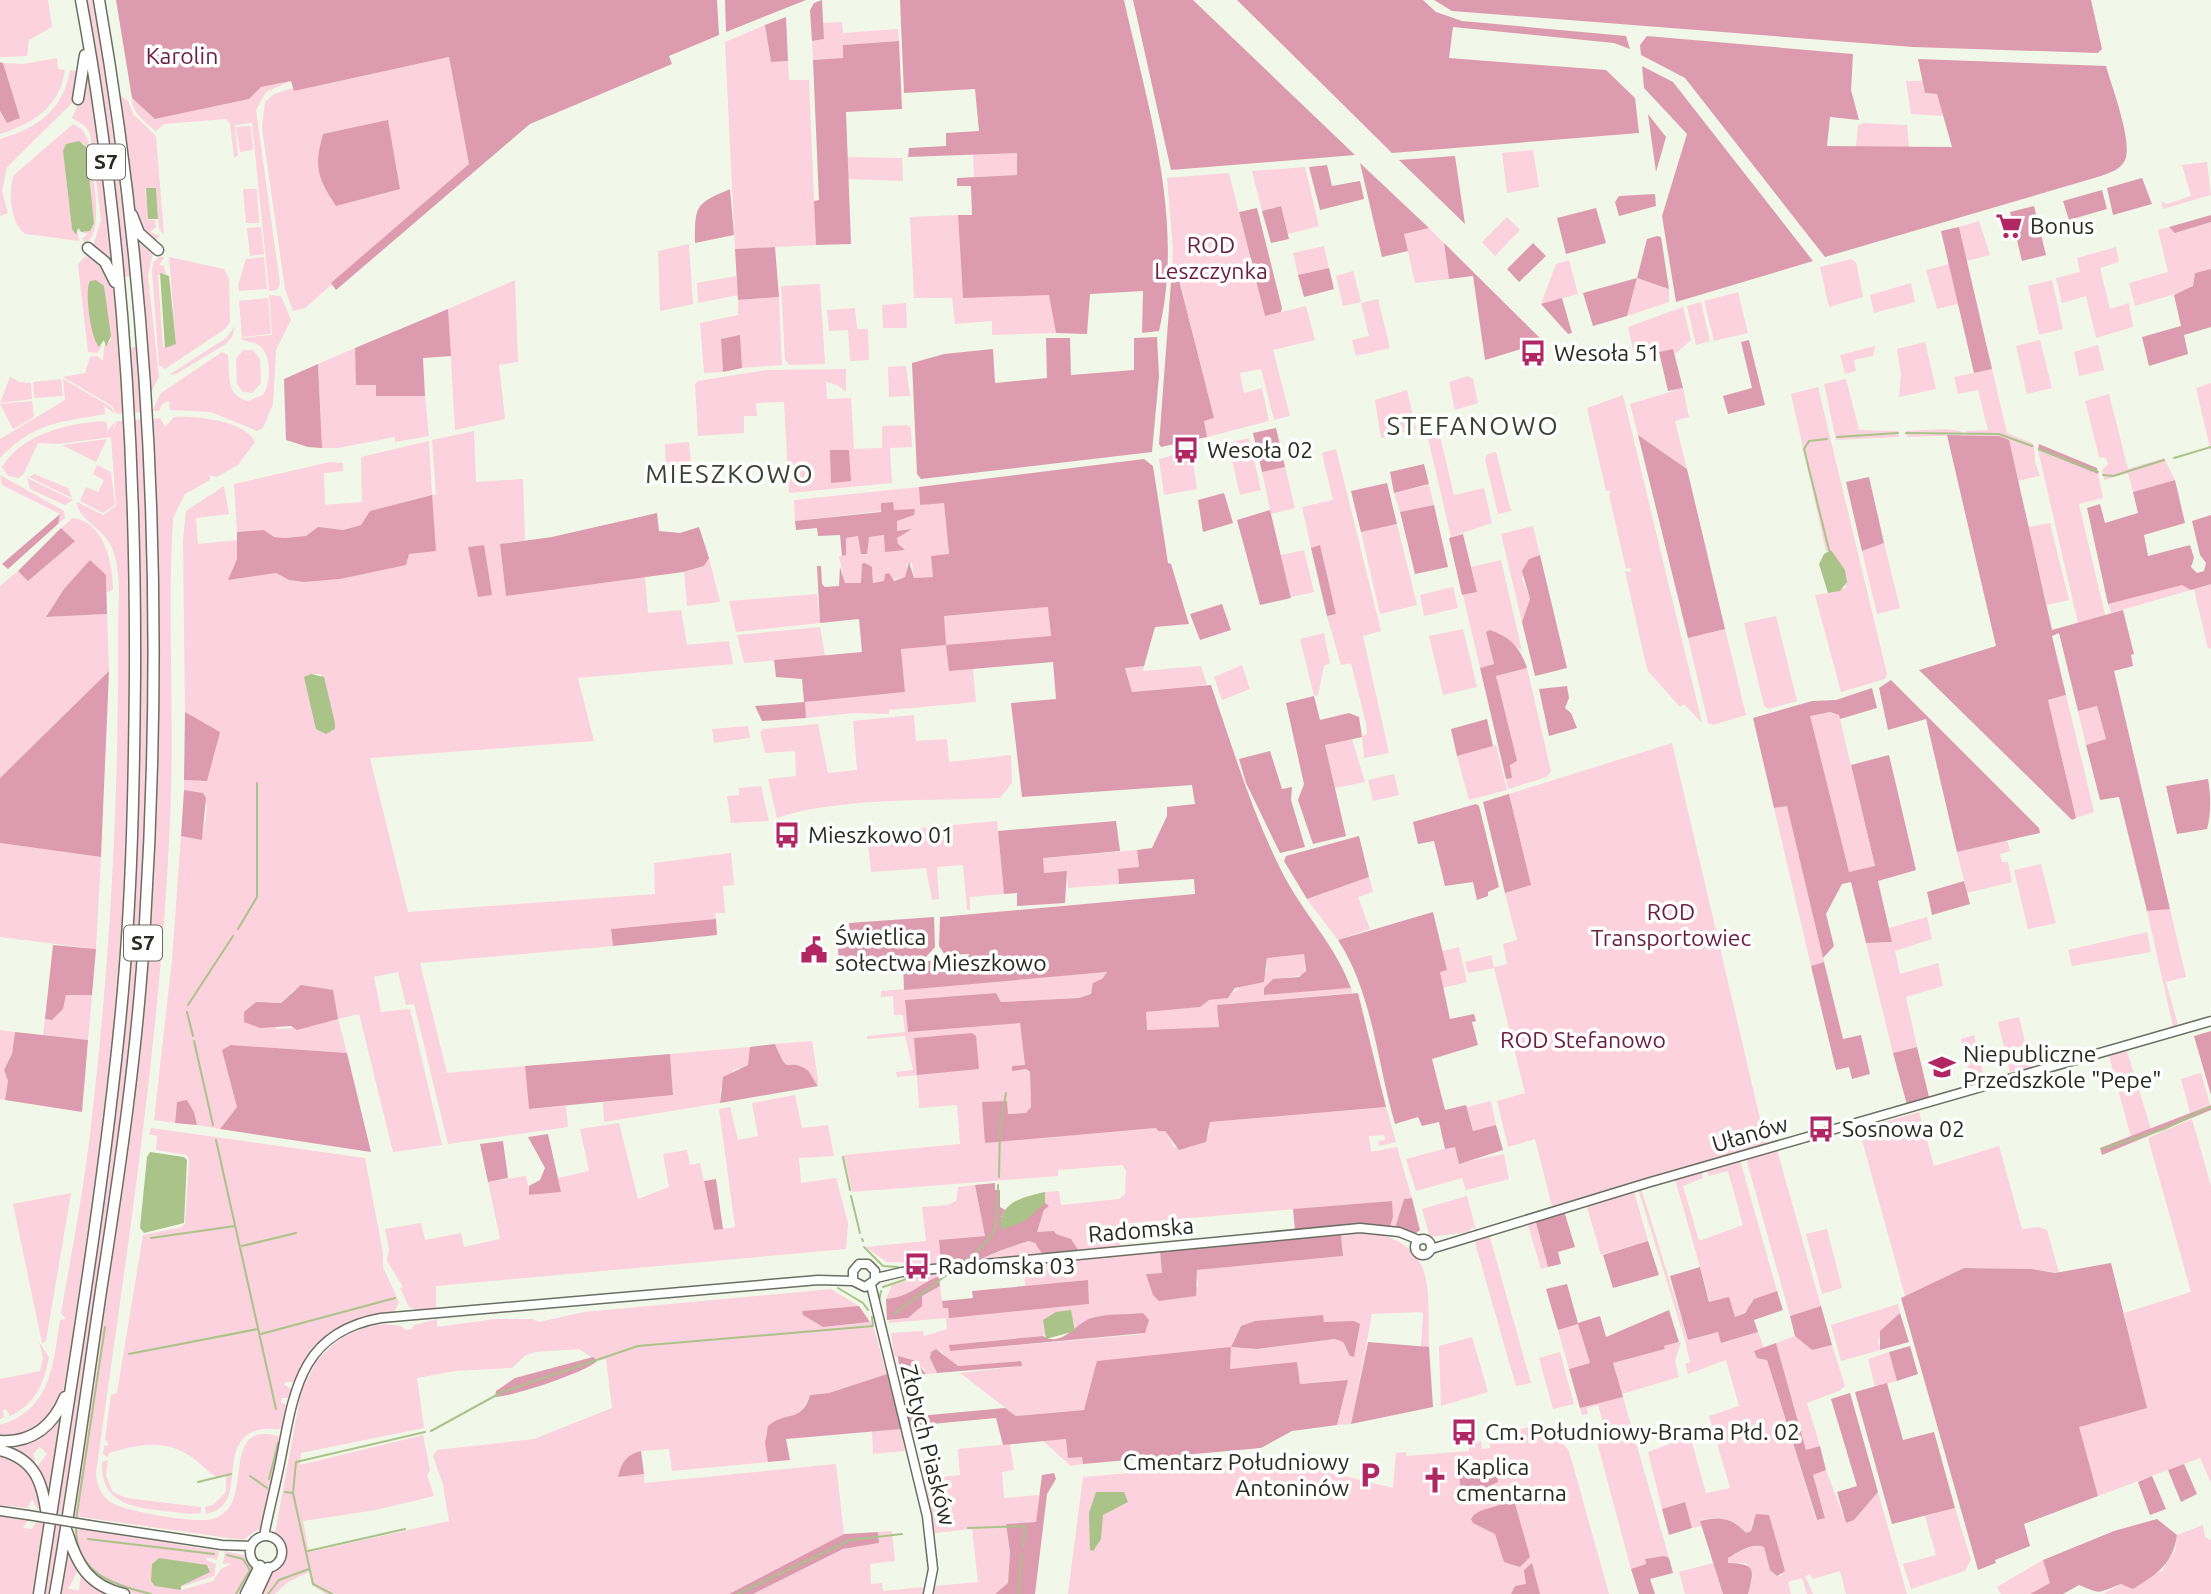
<svg xmlns="http://www.w3.org/2000/svg" width="2211" height="1594" font-family="Ubuntu,sans-serif">
  <style>
    .green { fill: #fbd2dd; fill-rule: evenodd }
    .forest { fill: #dd9baf; fill-rule: evenodd }
    .water { fill: #a9c389 }
    .lines { fill: none; stroke-linecap: round; stroke-linejoin: round }
    .stream { stroke: #a9c389; stroke-width: 2 }
    .secondary-casing { stroke: #696f62; stroke-width: 11 }
    .highway-casing { stroke: #696f62; stroke-width: 13 }
    .secondary { stroke: #fff; stroke-width: 8 }
    .highway { stroke: #fff; stroke-width: 10 }
    .secondary-bridge-casing { stroke: #696f62; stroke-width: 11; stroke-linecap: butt }
    .secondary-bridge { stroke: #fff; stroke-width: 8 }
    .labels { text-anchor: middle; stroke-width: 7; stroke-linejoin: round; paint-order: stroke }
    .shield { fill: #fff; stroke: #686a66; stroke-width: 2 }
    .shield-label { font-size: 21px; font-weight: bold; fill: #282a25 }
    .park-label { font-size: 23px; fill: #6a1e3d; stroke: #fff }
    .poi-label { font-size: 23px; fill: #282a25; stroke: #fff; text-anchor: start }
    .street-label { font-size: 23px; fill: #282a25; stroke: #fff }
    .quarter-label { font-size: 26px; letter-spacing: 2px; fill: #3c4136; stroke: #fff }
  </style>
  <rect width="100%" height="100%" fill="#f1f8e9"/>
  <path class="green" d="M0,0h48l4,27 -23,13 -2,16 -27,1z
    M86,0h9l3,19 33,257 -9,1z
    M842,22l1,11 55,-4 1,12 -56,4 1,13 -31,2 -1,-19 12,-2 -1,-16z
    M765,25l6,37 17,-1 1,19h20l7,165 -81,4 -10,-207z
    M449,57l20,107 -164,144 -12,3 -8,-22 -23,-161 3,-26 9,-8 19,-6 1,3z
    M57,58l1,11 7,1c-6,38 -31,53 -65,64v-22l7,11 13,-5 -17,-55 20,1z
    M89,68l24,200 -20,-22 8,-26 -11,-87 -5,-7 -13,-8 10,-23z
    M70,70l12,2 -9,30 -66,65 -5,24 6,22 -8,3v-77c37,-11 63,-28 70,-69z
    M291,81l-25,11 -10,18 24,174 -3,6 -8,1 -17,-168 -17,2 3,30 -4,3 -4,-34 -4,-5 -62,5 -8,7c-12,-10 -25,-19 -24,-33l24,21 93,-20 12,-12z
    M1906,81h17l2,12 12,1 6,22 -32,-2z
    M118,94l10,7 5,13 23,22 8,98 -5,-5 -3,-41 -11,1 4,31h6l1,7 -6,5 10,4 -4,4 -11,-3 -12,-31z
    M1864,123l43,2 2,22h-53l2,-22z
    M73,124l10,6 5,10c2,21 19,94 -3,103l-3,-4 6,-5 -7,-2 7,-1 6,-8 -10,-80 -21,8 9,78 6,4 1,8 -53,-7c-16,-9 -18,-44 -12,-59z
    M251,126l2,24 -13,2 -4,-25z
    M1533,150l6,37 -32,6 -5,-40z
    M1017,152v23l-43,2 -1,-23z
    M847,157l55,1 1,23 -55,-2z
    M2207,162l4,33 -48,14 -2,-8 6,3 24,-8 -9,-31z
    M1305,167l14,59 -31,8 -7,-28 -19,5 -10,-40z
    M1229,173l36,143 41,-10 9,34 -42,10 17,66 -16,4 -13,-51 -21,4 4,20 18,-5 7,33 -62,16 -3,-16 10,-3c-12,-46 -23,-91 -34,-137l-9,1 2,-32 -6,-72z
    M243,189h14l2,34h-13z
    M958,215l5,82 87,-2 6,38 -64,2v-14l-37,3 -3,-26h-38l-4,-81z
    M1507,217l13,13 -25,26 -13,-14z
    M1979,221l11,34 -23,6 -8,-34z
    M2211,222v47l-16,4 -2,12 -5,5 -53,16 -6,-23 39,-11 -10,-42 11,-3 7,6z
    M261,227l3,27 -14,2 -3,-28z
    M1429,228l15,15 5,36 -34,4 -11,-49z
    M135,231l18,21 -5,23 11,102 -9,17z
    M689,244l4,60 -33,7 -2,-60z
    M1324,246l5,22 -31,7 -5,-22z
    M2116,247l3,15 -19,6 10,41 19,-6 4,24 -37,11 -10,-42 -24,7 -6,-25 24,-6 -3,-14z
    M94,256l17,22 3,16 10,119 -7,1 -5,-8 -49,-29 22,-4 5,-16 7,-1 6,5 1,-14 7,-7 -7,-54 -8,58 6,2 -5,7 -9,-1 -10,-87 6,-8z
    M161,256l3,2 -5,7 5,1 2,8 -8,1 5,72 13,-3 -7,-87 55,12 5,9 1,44 -5,7 -60,40 -6,-4 -7,-94 1,-9z
    M264,257l3,32 -28,2 -1,-5 8,-27z
    M1851,259l5,3 7,35 -34,10 -9,-40z
    M1569,260l9,34 -37,10 15,-40z
    M1949,264l9,40 -21,5 -11,-39z
    M1353,271l8,31 -18,4 -7,-30z
    M736,276l2,19 -40,8 -1,-20z
    M1637,278l32,11v13l-42,14z
    M515,280l3,82 -19,3 6,54 -50,11 -7,-121z
    M2052,280l11,49 -24,6 -11,-49z
    M1911,283l4,19 -41,11 -4,-18z
    M820,284l5,80 -35,1 -5,-5 -4,-74z
    M1738,292l10,41 -34,8 -10,-40z
    M269,295l12,1 10,24 -15,30 -3,54 -10,24 -6,3 -46,-19 -41,-2 -1,-9 -7,3 -3,7h-7l9,-18 61,-41 6,3c2,19 -3,41 20,46l15,-6c8,-11 9,-39 -3,-49 -6,-5 -14,-3 -20,-8l32,-3z
    M779,297l3,68 -40,3 -2,-32 -19,3 2,33 -19,1 -4,-50 38,-8v-15z
    M268,298l3,36 -29,3 -3,-36z
    M1378,299l12,49 -34,8 -4,-16 17,-4 -8,-33z
    M1701,302l9,39 -14,4 -9,-39z
    M906,303l1,25h-24l-1,-23z
    M1683,307l8,33 -16,14 -2,-5 -38,9 -7,-31z
    M855,308l2,21h11l1,31 -19,1 -2,-31 -19,1 -2,-21z
    M235,326l-3,11 -6,7 -50,30 -7,1 57,-37z
    M2040,340l12,48 -25,6 -11,-48z
    M1925,342l11,47 -37,8 2,-23 -4,-25z
    M2098,345l6,25 -25,6 -5,-24z
    M1875,346l-2,10 -19,4 2,11 -11,3 -5,-19z
    M137,347l5,65 -9,1 -5,-65z
    M355,348l2,37h19v11h49l4,40 -34,6v-5l-57,11h-16l-4,-84z
    M243,350h10l7,9 1,24 -9,10 -9,-1 -6,-8 -1,-25z
    M906,366l4,30 -21,1 -1,-30z
    M846,369v23l-9,-7 -11,-3 1,17 24,-1 3,51 28,-1v-22l26,-1 3,3 1,19 -22,1 2,35 -103,10 -5,-91 -28,1 1,13h-13v17l-46,3 -3,-52 3,-3 68,-11z
    M1992,369l15,64 27,11 1,18 5,14 -22,5 -10,-41 -9,-4 -32,-1 -1,-4 22,-1 -10,-40 -20,4 -4,-17z
    M1468,376l5,3 5,24 -23,7 -6,-28z
    M10,377l10,5 11,1 1,16 -32,4z
    M61,379l2,17 -29,2 -1,-16z
    M63,379l48,28 4,7 -11,-8 1,8c-46,9 -69,7 -105,44v-19l65,-39z
    M1846,379l13,51 39,1 1,6 -63,3 -12,-56z
    M2211,383v69l-15,-64z
    M1818,387l69,287 -2,5 -44,13 -26,-97 21,-3 10,-5 -15,-37 -5,1 -35,-157z
    M1683,388l6,29 -14,4 12,48 -49,-34 -8,-31z
    M1407,390l9,39 -35,9 -6,-38z
    M2109,394l19,75 36,-11 11,22 -42,12 -5,-19 -24,7 -2,-10 6,-6 -2,-6 -7,-1 -14,-56z
    M1623,395l79,328 -18,-19 -4,3 -32,-36 -4,-14 -19,-86 6,1v-4l-5,1 -17,-74 2,-4h-5l-19,-83z
    M32,401l2,16 -21,12 -13,-25z
    M174,417c21,-1 71,3 81,25l-17,23 -21,12 -7,-2v5l-25,14 -12,24c-6,100 2,201 -3,302 -9,219 -44,436 -74,653 1,11 4,21 13,28 14,11 78,20 96,19 7,0 15,-3 20,-8 25,-20 -2,-91 53,-76l3,6 -19,85 -19,13 -169,-24 61,-446 22,-504 -5,-147 8,-1 5,9z
    M142,419c9,194 10,387 -8,580 -16,173 -44,344 -70,515l-9,-1 43,-281 37,-378 5,-205 -7,-229z
    M102,421l5,2v8l9,-10 -5,15 6,-15h7c14,276 8,555 -38,829 -8,48 -13,98 -24,146 -15,33 -28,38 -62,42v-13c51,-15 53,-60 60,-105l6,-1 -5,-6c12,-68 25,-136 32,-205 18,-159 26,-318 25,-478 0,-28 5,-62 -9,-88 -8,-13 -33,-26 -32,-40l26,13 13,-9 -5,-69 -52,7 -21,-1 -15,32 -5,3 -10,-2 -6,-9c20,-33 64,-43 100,-46z
    M1945,429l16,2 2,4 -56,2 -1,-6z
    M474,431l2,51 47,-3 2,61 -25,4 6,52 139,-20 3,37 33,-3 6,35 42,-4 4,23 -155,14 16,63 -224,17 38,154 247,-18 -1,-31 77,-10 3,32 -11,1 2,27h-10l1,6 -105,10 2,17 -193,17 27,110 78,-7 4,43 37,-3 2,21 -120,17 -34,-140 -8,1 -8,-33 -24,5 7,35 29,-3 32,136 -49,7 -34,-138 -21,5 9,34 -116,-8 6,62 -17,22 -23,-4 -3,-13 -7,-12 -11,8 -1,15 -21,-3 18,-160 9,-124 21,3c2,-13 9,-35 0,-46l-18,-3v-10l23,1 -11,-62 -11,-7 -2,-172 3,-29 38,-25 5,28 -33,4 2,26 40,-4 -1,19 -8,21 47,-7 13,7 15,2 36,-3 69,-25 22,-59 -60,16 -10,14 -18,5 -25,-2 -12,8 -21,2 -11,-1 -10,-7 -27,2 -3,-48 96,-22 13,1v8l-19,2 1,32 37,-3 -1,-45 68,-16 3,53 4,1 -4,-55zM484,545l-6,52 -9,-50zM311,674h10l14,49 -3,10zM295,989v39l-19,1 -7,-27 12,1z
    M1439,432l15,63 30,-7 8,35 -41,14 -24,-103z
    M1249,438l12,52 -21,5 -12,-52z
    M107,439l-11,23 -34,-17z
    M689,442l3,32 -26,1 -1,-31z
    M1336,449l45,182 -18,5 26,117 -25,5 -2,-22 5,-2 -1,-10 -15,-61 -10,2 -14,-49 9,-2 -16,-68 -9,2 -9,-41 31,-7 -11,-47z
    M1191,450l6,39 -33,6 -5,-36z
    M2038,450l60,24 5,24 -24,6 26,111 -27,8z
    M1496,452l15,59 -13,3 -13,-55 3,-5z
    M97,465l14,7 4,33 -12,8 -23,-12 6,-14 12,5 6,-12 -11,-6z
    M1285,467l10,41 -24,6 -9,-42z
    M34,474l34,14 4,10 -43,-21z
    M0,475l64,36 1,7 -7,6 2,-10 -58,-29z
    M27,478l46,22 -8,5 -35,-16z
    M1429,485l5,20 -34,7 -6,-19z
    M919,487l1,18 24,-3 5,53 -16,22 -19,1 -2,-15 -5,1 -1,13 -30,6 -3,-1v-10l-11,-8 -1,19h-16l-6,-27 7,-1v-17l13,-2 7,4 2,-3 16,-2 14,9 -1,-7 14,-7 -14,1v-10l11,-4 -14,-6 -2,-9 -11,1 1,8 -87,10 -1,-21z
    M73,518c32,4 40,47 40,72l-6,2 -1,-17 -59,42 60,-3 2,57 -109,107v-192l18,-15 10,9 47,-40 -14,-12z
    M2050,523l19,77 -22,5 -19,-78z
    M1397,524l20,81 -37,9 -19,-82z
    M1533,526l7,29 -11,4 -7,20 8,20 -8,23 -21,-88z
    M1884,543l16,65 -23,6 -15,-63z
    M1304,550l10,42 -23,5 -10,-42z
    M709,558l11,44 -33,4 -3,-34 20,-6z
    M1501,560l21,91 -22,-18 -14,-1 8,32 -14,4 -17,-73 14,-3 -6,-25z
    M2182,584l9,6 -80,23 -3,-9z
    M2211,584v64l-3,1 -14,-60z
    M1453,587l5,21 -34,8 -4,-21z
    M817,594l3,29 -84,9 -7,-31z
    M1049,607l2,29 -78,33 3,33 -87,8v4l-35,-1 -48,5 -2,-16 101,-10 -4,-43 42,-33z
    M1776,616l21,85 -28,8 -5,-3 -20,-83z
    M820,627l5,29 -81,7 -7,-28z
    M1463,629l14,58 -34,8 -14,-59z
    M1725,629l21,86 -33,10 -5,-2 -20,-85z
    M1324,633l6,30 -6,3 -6,29 -4,1 -14,-57z
    M1242,665l8,24 -28,11 -8,-23z
    M1144,666l-1,5 58,-5 6,19 -75,7 -7,-25z
    M1527,668l24,103 -4,6 -39,12 -2,-10h3l2,-16 -15,-87z
    M2066,695l28,117 -18,6 -28,-118z
    M2097,706l9,33 -20,6 -8,-34z
    M1830,712l9,3 36,152 -26,5 -40,-157z
    M914,715l2,26 31,-2 2,23 62,-7 1,28 -12,15c-65,3 -163,-1 -223,20l-9,-39 28,-3 -1,-25 -30,2 -5,-21 3,-3 55,-5 10,49 29,-3 -4,-49z
    M748,726l2,12 -36,5 -2,-14z
    M1352,739l13,43 -30,6 -10,-43z
    M1672,743l94,401 -214,62 -17,-67 -27,8 -11,-46 28,-8 -31,-125 -26,5 -3,-11 26,-7 3,12 13,-3 -4,-20 14,-4 -12,-47 26,-8 -22,-91z
    M1496,745l11,45 -38,10 -12,-44z
    M1394,774l5,21 -26,6 -5,-21z
    M761,786l8,35 -38,2 -4,-27 12,-1v-7z
    M1787,805l37,157 -13,4 -37,-158z
    M997,821l7,73 -34,3v13h-3l-4,-45 -26,2 2,32 -7,1 -6,-32 -55,4 -4,-39z
    M2007,840l3,11 -10,3 2,8h6l4,20 -45,11 -10,-41z
    M0,843l101,14 -5,92 -96,-12z
    M1137,850l2,17 -21,3 1,14 -51,4 -1,-16 -23,2 -2,-16z
    M2041,864l15,59 -28,6 -14,-59z
    M1369,877l4,15 -15,5 12,32 -32,11 -31,-41z
    M2170,909l16,68 -20,5 12,43 -5,2 -26,-116z
    M1927,917l5,22 -37,12 5,23 38,-11 5,23 -37,11 11,50 -24,6 -27,-110 26,-1 -3,-14z
    M2147,932l4,20 -79,14 -4,-16z
    M1459,947l8,35 -24,6 -3,-16 6,-2 -4,-19z
    M1304,954l1,21 -21,3 -20,17 87,-7 1,5 -135,12 3,22 -73,4 -2,-19 55,-5 9,-7 19,-2c9,-12 26,-18 39,-27v-13z
    M1107,972l-16,22 -12,4 -78,4 -5,-9 -91,7 3,32 112,-10 5,43 -13,5 14,-1 4,4 1,34 -4,6 -20,1v-5l-21,33 171,-14 8,3 9,16 15,1 20,-14 1,-12 176,-15 10,35 -17,4 -1,-5 7,-1 -1,-5 -15,1 2,16 26,-5 15,51 -8,1 -9,29 -5,-1 3,-10 -2,-16 -271,23v23l-41,4 -8,-12 -34,-7 7,-22 5,-4 -4,-3v-11l14,-1 2,14 58,-6 6,-5 1,-24 -4,-5 -64,5v6l-206,16 -8,-37 116,-11 -3,-39 -38,3 -2,-33 -20,2 -1,-5 17,-2 -8,-34 -38,3v-3l38,-4 -2,-17h-9l-1,-19 -12,1v-6z
    M71,993l21,2 -4,45 -45,-5 2,-16 7,1 11,-11 3,-14z
    M2019,1017l12,50 -21,5 -12,-50z
    M0,1030l15,2 -3,22 -8,16 4,11 -3,19 -5,-1z
    M1974,1035l11,46 -13,4 -11,-46z
    M812,1041l6,38v6l-37,-21 -6,-20z
    M750,1047l-1,18 -15,5 -14,20v13l-116,19 -1,-20 70,-7 -3,-41z
    M2127,1051l24,78 -20,8 -22,-81z
    M2201,1073l9,32 -20,8 -9,-34z
    M795,1095l7,33 26,-3 6,31 -35,2 2,25 35,-5 12,45 -2,26 -410,37v23l-17,2 -10,-4 -9,-19 3,-1 -16,-26 2,-12 -4,-20 36,-6 4,17 36,-7 3,14 36,-8 -12,-57 38,-6 4,19 30,-3 -2,-14 31,-7 -9,-42 39,-6 19,76 31,-12 -6,-33 24,-4 3,15 10,-2 14,67 21,-3 -16,-118 11,-2 8,33 20,-4 -6,-33z
    M1491,1101l5,24 -23,6 -6,-24z
    M1919,1112l15,54 65,-20 23,83 17,-2 8,3 12,43 -27,-4 -68,-1 -59,28 -46,-167z
    M2192,1119l19,67v297l-11,-25 -102,38 -20,-69 68,-19 -22,-95 67,-21 -43,-154z
    M151,1128l214,30 18,95v14l16,35 -5,10c-51,11 -78,18 -100,70h-9l-1,3 8,4 -3,9h-7l-1,5 7,2 -5,23c-9,3 -18,-1 -28,3 -40,15 -4,74 -49,83l-1,-7 8,-2 13,-13v-17l-10,2c-10,-7 -17,-15 -26,-21 -27,-18 -53,-11 -81,-3l-1,4 -5,-3 1,-8 5,-1 -4,-6 6,-44 6,-2 26,-158 39,-8 3,-4 4,-63 -2,-5 -31,-5 1,-14 -8,-2z
    M1455,1146l4,17 45,-9 5,25 -43,11 -4,-12 -46,13 -10,-32z
    M1777,1150l44,156 -31,10 -44,-158z
    M1740,1160l37,131c-19,5 -25,19 -42,26l-25,-15 -35,-123 27,-6 1,5 -20,8 16,55 44,-16 -15,-54 -19,5 -2,-5z
    M975,1185l10,51 -46,4 2,24 -27,3 -1,-4 -26,-1 -22,-15 61,-6 -4,-34 26,-2 8,-4 2,-14z
    M1641,1188l47,152 30,-8 4,11 36,-11 6,16 -10,3 13,9 49,160 9,-3 -12,-42 13,-5 20,53 8,-3 24,-28 29,102h-61l-6,-23 -27,8 -3,-5 -5,2 8,18h-6l-5,-16 -14,4 3,12h-43l5,-19 -7,-12 -18,1v-6c10,-6 24,-15 36,-11l6,23 7,6 5,-1 -30,-54 -1,10 -5,2c-12,-15 -27,-17 -45,-13l1,6 -10,2 -8,-26 -22,7 -14,-57 42,-16 16,57 24,-5 -21,-72 30,-10 -13,-46 -38,14 -3,-10 5,-2 -5,-22 -47,-151z
    M1634,1191l14,50 -47,14 -15,-51z
    M71,1193l-25,148 -4,2 -29,-139z
    M1467,1196l9,34 -4,-3 -3,5 -39,5 -8,-28z
    M1535,1219l13,48 -7,2 -14,-47z
    M1827,1229l15,59 -20,6 -16,-60z
    M1370,1232c68,14 57,56 59,115h-8l2,-34 -3,-1 -48,2 -21,110 -14,1 11,-45 -48,4 -3,-21 -68,6 1,-22 -143,54 -3,9 -68,6 -56,-43 61,-7v-5l-63,5 -6,-2 -12,-14 -10,8 7,15 -11,1 -2,-6 -30,-12 -3,-23 32,-2 1,5 23,-7 -1,-11 -57,5v-3l19,-2 14,-22 18,-10 3,21h5l1,10 140,-13 -1,-24 -63,6 -1,-21 136,-13 2,21 -15,1 51,13 -1,-17 146,-14 -2,-22zM1323,1316l1,6 36,2 -15,25 -2,-7 -8,-3 -78,10 -26,-2 10,-21 14,-5zM1074,1321l1,10 6,-7 64,10 -195,17v-6l93,-9z
    M1489,1234l42,149 -15,3 -42,-147z
    M1029,1241l6,2 7,11 -63,7c4,-4 42,-18 50,-20z
    M939,1272v4c-22,9 -29,21 -53,23l6,-14 23,-6v-5z
    M831,1289l28,17 -56,5 20,16 49,-5 15,52 -58,19 -19,2 -11,20c-34,7 -37,12 -31,47l-96,9 -3,-22 -28,2 -23,26 26,-3v9l192,-19 8,70 -10,7 -105,53h-403l-14,-9 -3,-13 -21,10 -13,12h-13l10,-21 13,-18 -10,-22 26,-141 16,-32 22,-21 27,-12 19,-3 16,2 5,4 6,-1 2,-4 23,-6v8l59,-8h36l7,3 45,-10zM579,1349l18,12 9,-2 6,49 -78,31 -97,11 -4,6 10,29 6,36 -140,31 -6,-31 73,-11 58,-14 -7,-21 3,-5 -7,-35 -123,30 1,-12 123,-25 -7,-50 38,-7 57,-3 14,-13 10,-3z
    M1898,1304l2,9 -22,27 2,10 -39,11 -10,-36z
    M1578,1324l12,39 -21,6 -11,-39z
    M1795,1336l17,14 20,-5 13,41 -6,5 -32,12 13,43 -14,4 -30,-107z
    M1472,1337l16,55 -47,14 -2,-60z
    M39,1342l10,15c-5,26 -13,47 -39,59l-4,-7 -3,1 1,7 -4,2v-40l40,-8 3,-13z
    M1681,1342l-6,19 4,16 -57,17 -9,-31 52,-14 -1,-3z
    M1560,1352l14,52 -21,5 -14,-51z
    M1889,1352l8,29 -22,6 -7,-28z
    M1623,1397l46,161 -24,1 1,5 -15,5 -34,-127 11,-3 -10,-34 -11,3 1,6 -6,1 -2,-7z
    M63,1412l-14,85 -13,-29 11,-14 -7,-7 -7,7 3,7 -5,2 -31,-16v-4l9,1z
    M1533,1426l20,6 16,19 40,143h-541l15,-117 197,-17 113,28 3,-35 10,-1v4l63,-5v-8l12,-2 1,8 8,-1 -1,-11z
    M901,1429l5,16 -2,6 -31,3 -1,-23z
    M1067,1439l15,18 1,7 -12,2 -28,-25z
    M1010,1444l4,26 -12,2 2,26 35,-3 -3,27 -30,2 4,28 -2,31 -13,11h-62l1,-8 44,-4 -6,-53 -38,4 -11,-54 37,-4 -2,-26z
    M0,1452c32,12 36,29 45,59l-7,-1 -6,-11 -4,9 -28,-3z
    M108,1460l-2,15 7,17 13,6 75,9v6l-12,1c-38,-6 -90,-1 -87,-52z
    M1955,1508l16,52 -6,11 -54,18 -8,-25 33,-9 -11,-39z
    M0,1515l28,5 -5,8 9,1 4,-7 8,1 -10,71h-34z
    M54,1524l8,2 -10,68h-9z
    M2203,1525l2,12 6,3v54h-108l18,-10 41,-13 13,-21 2,-15z
    M75,1528l144,23 -2,9 -10,-3 -1,3 10,4 -2,12 -33,11 29,-20 -51,-9 -7,6 29,26 32,-9 8,-12 12,-6 -10,1 2,-13 22,5 8,13 -12,25h-108c-33,-8 -62,-29 -60,-66z
    M892,1531l3,30 -25,3 1,20 11,-1 1,8 41,-4 -1,7h-170l90,-45 36,-6 -1,-11z
    M67,1547l11,23 -10,19 11,1 2,-16 11,10 20,10h-52z
    M2043,1560l8,23 -21,11h-29l-4,-7z
    M1713,1563l10,31h-38l-6,-22z"/>
  <path class="forest" d="M116,0h601l2,35 -50,21 3,8 -142,60 -194,166 -5,-7 138,-119 -20,-107 -155,34 -3,-10 -30,6 -12,12 -94,20 -23,-21z
    M725,0h81l-80,32z
    M822,0l2,39 -12,2 -2,-31 4,-7z
    M900,0h224c24,108 61,221 35,331l-17,2 1,-42 -53,3 -3,40 -31,-1 -7,-38 -86,3 -5,-83h14l-1,-29h-14v-8l60,-3v-22l-109,4 1,-9 37,-2v-13l33,-2 -4,-42 -71,4z
    M1133,0h60l162,155 -184,15z
    M1237,0h186l13,12 26,9 164,15 4,13 -16,-6 -161,-16 -4,31 157,12 29,28 4,35 -247,20z
    M1434,0h657l11,49 -4,4 -185,-6 -461,-36z
    M786,17l2,44 -17,1 -6,-37z
    M1647,36l206,18 -2,36 8,30 -29,-3 -3,29 125,1 -15,-53 -12,-1 -7,-34 188,7c5,19 29,80 18,96 -5,8 -15,11 -23,14l-276,81 -140,-179 -44,-23 -1,-10z
    M899,41l3,68 -56,3 5,132 -35,1 -2,-44 5,-1 -6,-140 30,-2v-13z
    M0,62l3,1 17,55 -13,5 -7,-12z
    M1642,66l31,16 140,179 -137,41 -14,-86 25,-82 -43,-46z
    M1648,114l18,23 -10,35z
    M388,120l12,69 -64,17c-19,-29 -22,-39 -13,-72z
    M1455,156l10,68 -66,-64z
    M1360,163l69,65 -25,6 4,17 -26,6z
    M1327,165l5,21 28,-5 4,18 -44,11 -11,-43z
    M2142,178l10,26 -39,11 -6,-27z
    M730,189l4,46 -39,8c0,-38 0,-39 35,-54z
    M2102,190l5,19 -38,11 -6,-19z
    M1655,194l1,12 -37,10 -4,-14 4,-6z
    M1281,206l8,33 -18,4 -9,-32z
    M2034,206l12,49 -24,6 -12,-49z
    M1257,208l25,100 -1,4 -16,4 -26,-104z
    M1596,208l10,35 -40,11 -9,-36z
    M2211,215v7l-36,11 -6,-6z
    M1959,227l33,142 -18,4 -33,-142z
    M1657,236l4,1 8,52 -32,-11 -10,38 -34,10 -10,-33 54,-15 10,-39z
    M1444,243l100,99 -59,18 -12,-84 -24,3z
    M1533,243l13,13 -27,26 -12,-13z
    M775,247l4,50 -41,3 -3,-51z
    M1329,268l5,21 -30,8 -6,-22z
    M2211,269v58l-27,8 4,19 -39,12 -7,-29 39,-11 -7,-31 19,-9 2,-13z
    M1179,280l35,138 -10,3 3,16 -46,10 -2,-3 12,-162z
    M1562,298l10,35 -4,1 -27,-30z
    M448,309l3,47 -28,2 2,38h-49v-11h-20l-1,-37z
    M740,335l2,33 -19,4 -2,-33z
    M1157,337l2,39 -7,76 -231,27 -4,-5 -5,-111 32,-9 49,-5 2,34 52,-5 -1,-40h24l1,37 63,-5v-32z
    M1749,340l16,65 -37,9 -5,-18 29,-8 -11,-46z
    M1673,349l10,39 -15,3 -9,-39z
    M318,364l4,84 -14,-1 -22,-7 -2,-61z
    M1276,428l9,39 -23,5 -9,-39z
    M1638,435l49,34 38,160 -37,9z
    M1947,435l52,1 10,4 43,190 71,-20 11,44 -3,1 2,11 -19,5 56,238 -23,2 -28,-114 -19,3 -14,-55 20,-6 -9,-33 -19,5 -19,-78 -7,3 14,59 -18,5 28,118 -4,2 -153,-150 77,-24z
    M2039,444l58,24 1,6 -60,-24z
    M849,450l2,31 -20,2 -1,-33z
    M1144,459l9,7 15,97 3,1 18,60 -34,3 -11,39 -19,2 7,24 79,-7c22,64 41,128 72,189 20,39 53,72 68,114l-87,7v-7l9,-9 26,-2 7,-6 -2,-17 -37,4 -3,24 -29,6 -7,10 -19,2 -9,7 -54,5 1,18 72,-3 -2,-22 141,-12 28,114 -176,15 -4,20 -27,8 -14,-19h-7l-2,-3 -171,15 -3,-41 25,-1 1,13 18,-1 5,-6 -1,-35 -4,-3 -14,2v-5l13,-1 -5,-42 -112,9 -3,-32 91,-7 5,9 78,-4 12,-4 2,-11 9,-4 5,-7 -203,18 -1,-27 63,-5 4,-4 -25,1 -6,-9 1,-29 255,-23 -1,-15 -75,5 -1,-15 21,-2 -2,-17 15,-2 15,-32v-9l28,-3 -3,-19 -170,12 -11,-94 45,-4 -3,-37 -104,9 -3,-26 -45,4 4,43 -100,10 1,16 -44,3 -7,-15 49,-4 -2,-23 -26,-2 -2,-17 88,-8 -3,-33 -39,4 -3,-57h4l1,18 3,3 14,-1 1,-19 5,16h16l1,-19 3,-1 7,4 1,16 11,-2 1,-7 4,-1 5,8 11,-4 4,-15 5,16 19,-1 -2,-21 18,-2 -5,-51 -24,2 -1,-18zM1048,607l3,29 -105,9 -2,-29z
    M1424,464l5,20 -35,9 -4,-21z
    M1869,477l15,66 -22,8 -16,-69z
    M2175,480l10,43 -41,12 4,21 42,-11 4,13 -3,9 6,6 7,-2 2,-8 -6,-8 -8,-34 19,-6v69l-20,6 -9,-5 -74,19 -21,-96 13,-4 5,19 33,-10 -5,-21z
    M1387,483l10,41 -36,8 -10,-41z
    M1224,493l9,30 -30,9 -5,-32z
    M432,495l4,56 -27,3 -3,11 -66,14 -36,3 -15,-2 -13,-7 -48,7 9,-21v-27l27,-2 10,7 11,1 21,-2 12,-9 25,3 18,-5 9,-14z
    M893,502l1,8 21,-1 -1,6 -17,6v10l15,-2 -15,9 1,6 7,6 -20,2 -1,-17 -15,2 -2,17h-6l-3,-18 -12,2v17l-4,1 -2,-21 -22,1 -1,-8 -21,2 -1,-9 86,-9v-9z
    M1434,505l14,62 -33,7 -15,-62z
    M1270,510l21,88 -31,7 -23,-85z
    M657,513l2,18 21,2 19,-6 10,31 -5,8 -21,6 -177,24 -6,-52 52,-7z
    M60,514l-2,10 -50,45 -6,-5z
    M61,528l14,13 -47,40 -10,-10z
    M1463,534l14,58 -15,3 -13,-57z
    M484,545l8,50 -14,2 -10,-50z
    M1320,545l16,69 -9,2 -16,-68z
    M1540,555l27,113 -32,8 -13,-54 8,-23 -8,-28 7,-12z
    M90,560l16,15 1,39 -61,3 18,-28z
    M1222,604l9,26 -31,10 -10,-26z
    M1490,630c20,6 31,19 37,38l-31,8 21,85 -7,4 2,13 -6,1 -26,-111 14,-4 -8,-32z
    M109,671l-8,186 -101,-14v-65z
    M1891,680l148,148 1,5 -83,19 -31,-133 -38,11 -9,-42z
    M1567,686l2,12 -4,10 6,5 6,15 -28,8 -10,-47z
    M1872,688l5,20 -37,11 -1,-4 -9,-3 -20,4 39,156 26,-6 -24,-101 38,-10 27,115 -38,11 14,61 -26,1 -15,-61 -9,2 -16,30 8,32 -11,12 -36,-152 -13,2 -21,-90 59,-17 24,-1z
    M1314,696l6,24 29,-7 10,4 3,20 -37,8 21,91 -33,8 -15,-44 6,-16 -18,-81z
    M185,712l35,20 -13,49 -23,-1z
    M1487,719l6,27 -36,10 -6,-27z
    M1270,751l12,38 10,-2 -1,13 14,47 -25,6 -34,-70 -7,-24z
    M2208,779c3,16 3,36 -1,50l-30,5 -11,-48z
    M184,790l19,3 3,5 -4,42 -21,-4z
    M1509,794l22,91 -26,8 -22,-91z
    M1476,804l3,2 20,81 -11,5v4l-11,4 -4,-18 -28,4 -11,-45 -16,3 -5,-22z
    M1116,821l4,30 -77,7 1,15 23,-2 -2,32 -48,3v-13l-13,1 -6,-63z
    M1359,836l10,41 -62,22 -23,-38 2,-5z
    M1964,881l6,23 -38,11 -5,-23z
    M1433,912l14,58 -7,2 10,47 24,-5 2,7 -4,1 6,23 -46,14 13,51 21,-5 7,26 23,-6 7,25 -44,14 -4,-17 -10,2 -6,-27 -17,4 -4,-9 -23,7c-18,-61 -22,-130 -57,-184z
    M934,917l1,30 -9,10 -87,5 -2,-25 13,-2 -1,-12z
    M716,919l1,16 -104,11 -2,-17z
    M53,945l43,4 -4,46h-26l-3,14 -11,11 -7,-1z
    M1824,962l19,77 18,-4 9,39 -18,5 -3,-12 -13,3 -25,-104z
    M301,985l32,5 5,29 -41,11 -6,-4 -31,2 -16,-6v-10l12,-10 25,1z
    M2211,1031v64l-17,-59z
    M15,1032l73,8 -6,72 -77,-12 3,-19 -4,-11 8,-16z
    M972,1033l4,3 3,33 -62,6 -3,-37z
    M775,1044c15,36 10,12 31,25 5,3 8,13 12,17l-98,17 3,-26 25,-12 2,-18z
    M231,1045l116,8 24,99 -151,-23 17,-22 -15,-57z
    M1917,1047l12,50 -22,8 -14,-52z
    M670,1054l3,41 -144,14 -4,-43z
    M187,1100l7,12 3,13 -22,-2 2,-21z
    M2211,1105v5l-109,45 -2,-7z
    M548,1134l13,58 -32,3v-9l11,-6 5,-12 -17,-31z
    M503,1141l5,37 -20,4 -8,-38z
    M716,1179l7,50 -9,1 -10,-49z
    M995,1183v7h5v17l5,3 -4,7 44,-14 4,3 -5,4 -7,22 17,-1 2,3 15,5 8,12 -37,3 -7,-11 -6,-2c-8,2 -46,15 -50,20l-38,3 -2,-24 46,-4 -10,-51z
    M1412,1198l8,32 -5,4 -20,-6 9,-29z
    M1392,1201l1,16 -3,10 -23,-3 -72,6 -2,-21z
    M1564,1211l11,36 -17,5 3,12 -13,3 -13,-48z
    M1341,1234l2,22 -146,14 -1,26 -37,5 -6,-6 -7,-21 16,-1 -2,-21z
    M1648,1241l11,34 -46,13 -10,-33z
    M2111,1263l36,145 -68,19 19,69 -74,28 6,22 -35,14 1,3 -18,7 -77,-272 63,-30 68,1 23,4z
    M1700,1267l9,35 20,-5 6,20 10,-4 9,-14 23,-8 6,19 -29,10 4,12 -37,11 -3,-11 -30,8 -18,-64z
    M939,1276l1,10 -18,10v10l-14,12 -21,2 -1,-21c24,-2 31,-14 53,-23z
    M1088,1280l1,24 -140,14 -1,-10h-5l-1,-7 31,-3 -1,-7z
    M1567,1284l11,39 22,-7 6,21 63,-27 10,32 -15,4 1,3 -52,14 10,34 -43,11 -11,-39 21,-6 -12,-39 -20,6 -12,-41z
    M859,1306l11,16 -47,5 -20,-12 -1,-4z
    M1821,1306l11,39 -20,5 -17,-14 -5,-20z
    M1143,1313l6,7 -4,13 -195,18 -1,-6 94,-9c20,12 33,-14 49,-18 15,-5 35,-3 51,-5z
    M1900,1313l9,29 -29,8v-19z
    M1323,1315l1,7 30,-1 6,3 -6,33 -4,-1 -7,-14 -8,-3 -78,10 -26,-2 -1,22 67,-7 3,22 48,-4 -11,45 -45,6 -31,17 -178,16 -1,-7 -14,1 -2,-19 -63,6 -7,-27 -86,8 -2,-9 97,-9 11,8 68,-6 13,-49 134,-14 10,-21 14,-5z
    M1368,1342l61,5 4,60 -82,17z
    M1776,1343l30,107 14,-4 6,24 -13,5 12,43 -8,2 -50,-160 -10,-2 -3,-7z
    M1910,1346l8,28 -21,7 -8,-29z
    M936,1349l22,17 63,-5 1,5 -85,7 -7,-15 1,-6z
    M898,1356l18,5 10,13 -26,3z
    M593,1357l4,4c-10,11 -86,36 -102,36l1,-6 19,-13z
    M887,1374l14,55 -115,10 4,21 -22,2 -3,-19 3,-17c19,-16 33,-2 42,-31l19,-2z
    M1887,1383l16,57 31,-8 21,76 -63,16 -37,-132z
    M1850,1393l28,99 -24,28 -8,3 -9,-31 20,-6 -26,-87z
    M641,1451l3,23 -26,3c4,-15 8,-22 23,-26z
    M2184,1464l13,30 -16,8 -13,-32z
    M1466,1468l31,5 1,9 -13,6 -22,2 -3,-5 -1,-14z
    M1054,1473l2,6 -9,15 -12,100h-40l13,-11 2,-31 -4,-28 30,-2 6,-47z
    M2152,1476l14,33 -16,6 -12,-33z
    M1507,1500h7l16,57 -10,10 -16,-5 -9,-28 -22,-11 -2,-4c8,-13 26,-9 36,-19z
    M1685,1502l7,26 -23,7 -7,-26z
    M1756,1514l13,1 16,56 -8,5 -7,-6 -6,-23c-12,-5 -26,5 -36,11v5c27,1 27,5 20,31h-25l-23,-73c19,-5 33,-3 46,12l5,-2z
    M2157,1519l20,16c-4,29 -20,39 -44,54l-12,-5c-26,10 -19,10 -42,1l-16,9h-33l20,-11 -7,-23 71,-29z
    M878,1532l1,11 -36,6 -90,45h-24l115,-60z
    M1664,1556l5,2 4,15 -23,6 5,15h-16l-8,-25 15,-5 -1,-5z
    M1532,1563l8,31h-29l4,-8 11,-2 -2,-14z"/>
  <path class="water" d="M79,141l7,6 8,76 -4,8 -9,1 -3,-4 -2,7 -4,-6 -9,-78 3,-7z
    M146,188h10l2,31h-10z
    M160,273l9,3 7,68 -11,4z
    M96,280l8,6 7,50 -5,11 -2,-7 -5,7c-8,-8 -15,-56 -9,-66z
    M1831,550l14,20 2,12 -7,9 -12,2 -9,-29 5,-10z
    M311,674l13,3 11,46v6l-9,5 -10,-5 -12,-52z
    M150,1152l34,5 3,3 -3,63 -40,10 -4,-5 7,-71z
    M1045,1192v11l-20,18 -24,9c-4,-28 23,-33 44,-38z
    M1071,1310l4,21 -29,8 -3,-19 13,-8z
    M1096,1492h28l4,10 -25,13 -2,24 -8,12 -3,-1 -1,-37z
    M159,1558l48,7 3,7 -29,14v4l-26,-4 -4,-5 1,-17z"/>
  <g class="lines">
    <path class="stream" d="M1906,433l93,1 33,12
      M1837,437l61,-4
      M1827,439l-18,2 -5,8 25,101
      M2039,449l59,23
      M2174,458l37,-11
      M2103,475l10,1 51,-16
      M238,929l19,-32v-114
      M188,1005l45,-69
      M187,1012l6,24
      M194,1041l19,84
      M216,1140l60,269
      M2102,1149l62,-20 46,-22
      M843,1157l7,33
      M999,1177l1,-49 6,-35
      M851,1196l9,37
      M151,1238l84,-12
      M862,1239l1,2
      M242,1246l54,-13
      M864,1247l19,19 15,1
      M964,1262c37,-30 32,-31 34,-77
      M883,1287l27,-9
      M838,1288l25,15 5,7
      M879,1301l2,-10
      M894,1314l54,-40
      M261,1334l134,-36
      M129,1354l129,-25
      M431,1431l71,-39 136,-46 235,-20 -1,-9
      M250,1476l17,12
      M269,1479l9,-36
      M198,1482l33,-8
      M285,1492l8,1
      M76,1520l29,-193
      M76,1525c-2,48 37,60 75,69
      M968,1528l57,-2 -2,21
      M88,1539l126,15
      M308,1551l97,-22
      M227,1555l16,4 7,11 -14,24
      M268,1594l11,-14 30,-11
      M332,1594l-19,-10 -20,-91 3,-31 129,-30
      M738,1594l112,-54 52,-6
      M1019,1594l2,-40"/>
    <g class="secondary-casing">
      <path id="secondary" d="M1415 1247a8 8 0 1 1 16 0a8 8 0 1 1-16 0Z
        M1431,1249l216,-66 564,-162
        M876,1278l26,-6 458,-44 39,4 20,8
        M871,1285l56,231 6,53 -5,25
        M0,1511l28,4
        M89,1525l133,20 29,1
        M264,1536c5,-26 12,-52 17,-78 13,-68 20,-126 100,-140l437,-38 35,1 12,6 10,-7v-9l-7,-7h-9l-6,7v10
        M250 1552a16 16 0 1 1 32 0a16 16 0 1 1-32 0Z"/>
    </g>
    <g class="highway-casing">
      <path id="highway" d="M78,99l7,-44
        M132,215l7,18 19,17
        M88,248l17,14 10,20
        M0,1441c32,2 53,-15 65,-44
        M0,1450c36,9 43,34 47,67
        M67,1532c10,33 22,54 57,62
        M39,1594c29,-194 63,-387 82,-582 11,-113 13,-226 14,-338 1,-225 -13,-453 -54,-674
        M55,1594c18,-101 31,-202 46,-303 19,-122 37,-244 44,-368 19,-307 7,-620 -46,-923
        M246,1594l14,-28
        M256,1594l12,-26"/>
    </g>
    <use href="#secondary" class="secondary"/>
    <use href="#highway" class="highway"/>
    <g class="secondary-bridge-casing">
      <path id="secondary-bridge" d="M28,1515l61,10"/>
    </g>
    <use href="#secondary-bridge" class="secondary-bridge"/>
  </g>
  <defs>
    <g id="supermarket-bare" transform="scale(2.1)"><path d="M-6-5.5h2.5l.6 2H6L4.5 2H-2.5L-4.4-4H-6ZM-1.5 3.2a1.3 1.3 0 1 0 .1 0ZM3 3.2a1.3 1.3 0 1 0 .1 0Z" fill="#b12764" stroke="#fff" stroke-width="2.5" paint-order="stroke"/></g>
    <g id="bus-bare" transform="scale(2.1)"><path d="M-5-6H5V4H4V6H2V4H-2V6H-4V4H-5ZM-3.5-4V0h7V-4ZM-3.5 1.2v1.5H-2V1.2ZM2 1.2v1.5H3.5V1.2Z" fill="#b12764" stroke="#fff" stroke-width="2.5" paint-order="stroke"/></g>
    <g id="civic-bare" transform="scale(2.1)"><path d="M-.6-6.5H3V-4.5H.6V-3L4-1V1h2V6H-6V1h2V-1L-.6-3ZM-1.2 2.5V6h2.4V2.5Z" fill="#b12764" stroke="#fff" stroke-width="2.5" paint-order="stroke"/></g>
    <g id="school-bare" transform="scale(2.1)"><path d="M0-5L7-2L0 1L-7-2ZM-4 1L0 2.5L4 1V4Q0 6-4 4Z" fill="#b12764" stroke="#fff" stroke-width="2.5" paint-order="stroke"/></g>
    <g id="parking-bare" transform="scale(2.1)"><path d="M-3.5-5.5H1a3.5 3.5 0 0 1 0 7H-1V5.5H-3.5ZM-1-3.4V-.6H.8a1.4 1.4 0 0 0 0-2.8Z" fill="#b12764" stroke="#fff" stroke-width="2.5" paint-order="stroke"/></g>
    <g id="church-bare" transform="scale(2.1)"><path d="M-1.2-6h2.4v3.5h3.3v2.4h-3.3V6h-2.4V-.1h-3.3v-2.4h3.3Z" fill="#b12764" stroke="#fff" stroke-width="2.5" paint-order="stroke"/></g>
  </defs>
  <g fill-rule="evenodd">
    <use href="#supermarket-bare" x="2009" y="226"/>
    <use href="#bus-bare" x="1533" y="353"/>
    <use href="#bus-bare" x="1186" y="450"/>
    <use href="#bus-bare" x="787" y="835"/>
    <use href="#civic-bare" x="814" y="950"/>
    <use href="#school-bare" x="1942" y="1067"/>
    <use href="#bus-bare" x="1821" y="1129"/>
    <use href="#bus-bare" x="917" y="1266"/>
    <use href="#bus-bare" x="1464" y="1432"/>
    <use href="#parking-bare" x="1370" y="1475"/>
    <use href="#church-bare" x="1435" y="1480"/>
  </g>
  <g class="labels">
    <g class="shield">
      <rect x="87" y="144.5" width="38" height="35" rx="5"/>
      <rect x="124" y="925.5" width="38" height="35" rx="5"/>
    </g>
    <g class="shield-label">
      <text x="106" y="169">S7</text>
      <text x="143" y="950">S7</text>
    </g>
    <g class="park-label">
      <text x="182" y="64">Karolin</text>
      <text x="1211" y="253">ROD<tspan x="1211" dy="26">Leszczynka</tspan></text>
      <text x="1671" y="920">ROD<tspan x="1671" dy="26">Transportowiec</tspan></text>
      <text x="1583" y="1048">ROD Stefanowo</text>
    </g>
    <g class="poi-label">
      <text x="2030" y="234">Bonus</text>
      <text x="1554" y="361">Wesoła 51</text>
      <text x="1207" y="458">Wesoła 02</text>
      <text x="808" y="843">Mieszkowo 01</text>
      <text x="835" y="945">Świetlica<tspan x="835" dy="26">sołectwa Mieszkowo</tspan></text>
      <text x="1963" y="1062">Niepubliczne<tspan x="1963" dy="26">Przedszkole "Pepe"</tspan></text>
      <text x="1842" y="1137">Sosnowa 02</text>
      <text x="938" y="1274">Radomska 03</text>
      <text x="1485" y="1440">Cm. Południowy-Brama Płd. 02</text>
      <text x="1349" y="1470" text-anchor="end">Cmentarz Południowy<tspan x="1349" dy="26">Antoninów</tspan></text>
      <text x="1456" y="1475">Kaplica<tspan x="1456" dy="26">cmentarna</tspan></text>
    </g>
    <g class="street-label">
      <text transform="translate(1750 1134) rotate(-16)" y="8">Ułanów</text>
      <text transform="translate(1141 1230) rotate(-5)" y="8">Radomska</text>
      <text transform="translate(928 1445) rotate(76)" y="8">Złotych Piasków</text>
    </g>
    <g class="quarter-label">
      <text x="1473" y="435">STEFANOWO</text>
      <text x="730" y="483">MIESZKOWO</text>
    </g>
  </g>
</svg>
